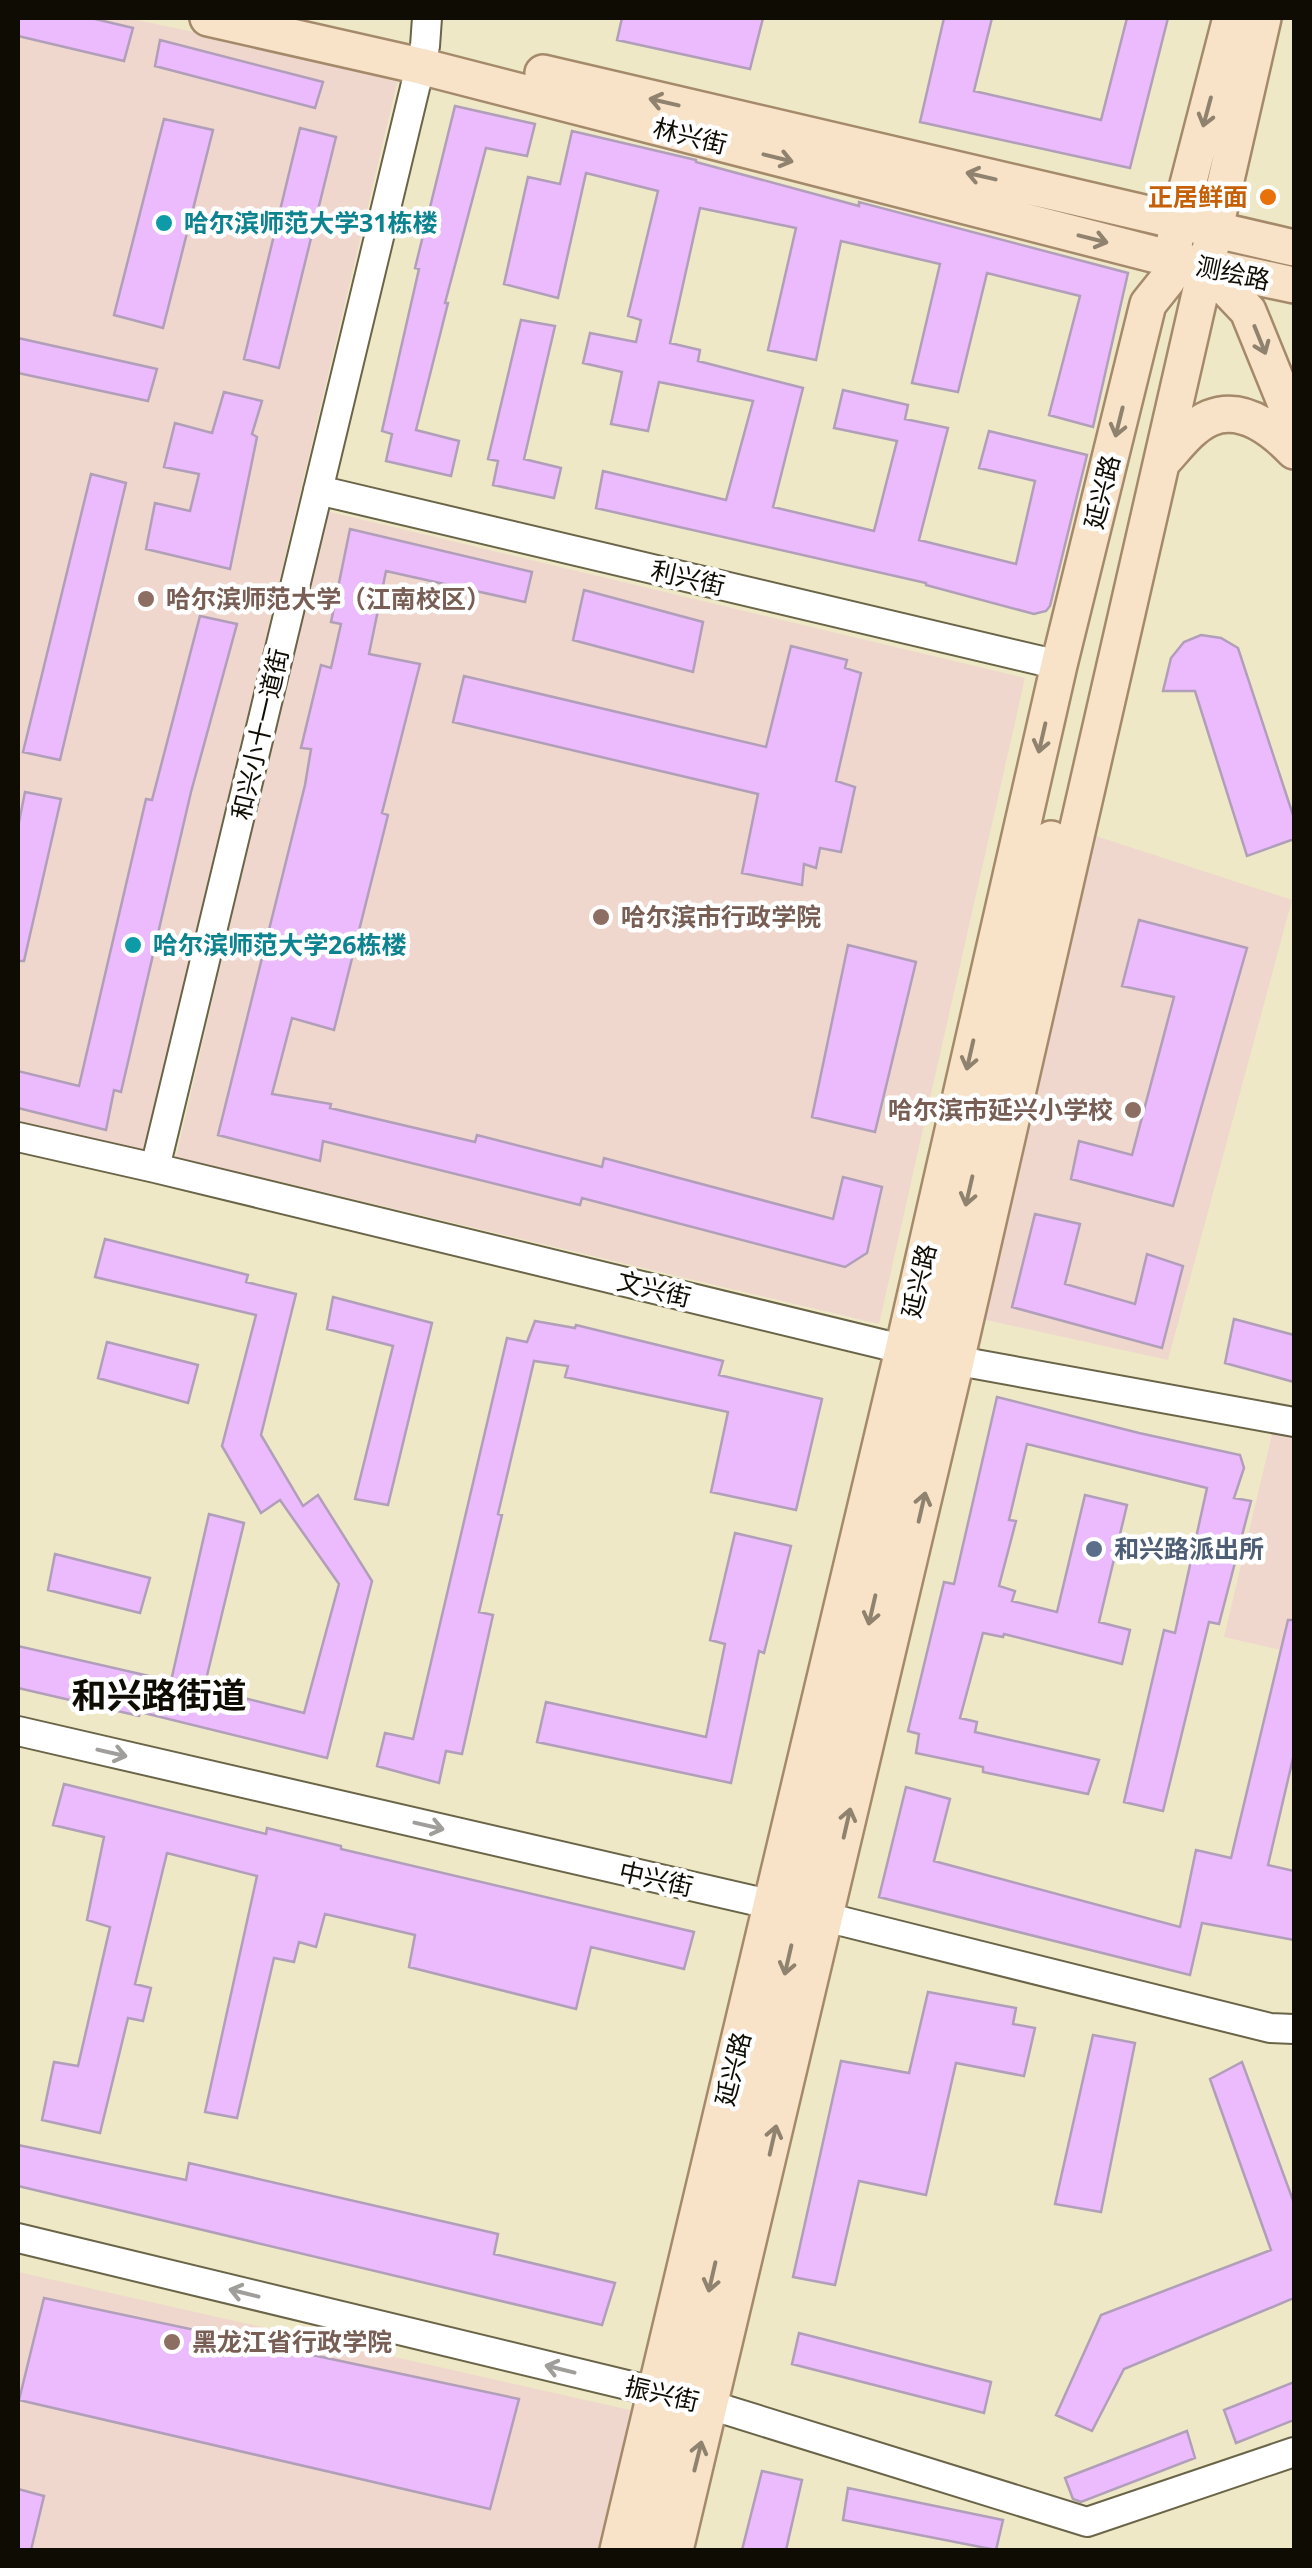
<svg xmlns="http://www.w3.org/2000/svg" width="1312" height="2568" font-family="'Open Sans','Noto Sans SC',sans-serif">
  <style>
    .education { fill: #efd7cd }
    .building { fill: #ebbbfd; stroke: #b19eb9; stroke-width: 2.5 }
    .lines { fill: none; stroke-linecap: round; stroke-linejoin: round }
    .minor-casing { stroke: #6a6448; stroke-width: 32 }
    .major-casing { stroke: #a48a6b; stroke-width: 40 }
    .minor { stroke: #fff; stroke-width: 28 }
    .major { stroke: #f8e2c8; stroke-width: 35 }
    .oneway { stroke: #8f826f }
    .oneway2 { stroke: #9f9e9a }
    .food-dot { fill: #e8710a; stroke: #fff; stroke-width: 4 }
    .culture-dot { fill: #0f9aa8; stroke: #fff; stroke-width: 4 }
    .education-dot { fill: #8d6e63; stroke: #fff; stroke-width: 4 }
    .service-dot { fill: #5c6f8a; stroke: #fff; stroke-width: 4 }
    .labels { text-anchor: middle; stroke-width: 9; stroke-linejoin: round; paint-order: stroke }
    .street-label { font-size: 25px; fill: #0f0d03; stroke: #fff }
    .food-label { font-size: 25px; font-weight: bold; fill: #c56008; stroke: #fff; text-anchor: end }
    .culture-label { font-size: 25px; font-weight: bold; fill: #0d838f; stroke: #fff; text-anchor: start }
    .education-label { font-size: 25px; font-weight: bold; fill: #785e54; stroke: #fff; text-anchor: start }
    .service-label { font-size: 25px; font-weight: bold; fill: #4e5e75; stroke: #fff; text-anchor: start }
    .district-label { font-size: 35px; font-weight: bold; fill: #0f0d03; stroke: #fff }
  </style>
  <rect width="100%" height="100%" fill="#eee8c7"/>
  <path class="education" d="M18,18h109l272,57 -255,1078 -126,-30z
    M326,511l699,167 -146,646 -703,-167z
    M1093,835l199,65 -124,460 -186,-41z
    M1273,1430l21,5v218l-70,-16z
    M18,2272l616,139 -35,139h-581z"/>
  <path class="building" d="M18,18h73l42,10 -9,33 -106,-25z
    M622,18h141l-13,51 -133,-29z
    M944,18h48l-18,73 127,29 26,-102h41l-38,150 -210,-46z
    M160,40l163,42 -8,26 -160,-42z
    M455,106l80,18 -8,32 -41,-8 -41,155h3l-32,127 43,11 -8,35 -65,-15 6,-27 -10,-3 37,-162 -4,-1z
    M164,119l49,11 -50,198 -49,-13z
    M300,128l36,9 -57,231 -35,-9z
    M572,131l124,29v2l163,44v-4l269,71 -35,154 -44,-12 31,-119 -93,-23 -29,119 -46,-9 28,-119 -99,-23 -25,119 -48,-10 28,-122 -96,-20 -30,135 30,7 -2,11 105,27 -30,119 101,24 23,-90 -63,-13 9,-38 65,15 -3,14 43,9 -29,112 97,24 19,-83 -56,-13 10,-37 98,24 -37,151 -4,5 -12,3 -108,-29v-2l-330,-75 7,-37 123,29 27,-99 -94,-19 -11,49 -37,-7 11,-52 -39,-9 7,-30 46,9 5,-22 -13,-4 30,-125 -72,-18 -28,125 -54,-14 24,-107 32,7z
    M521,320l34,6 -31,133 37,9 -7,30 -61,-13 5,-24 -10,-2z
    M18,338l139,31 -9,32 -130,-28z
    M224,392l38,9 -10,33 5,3 -27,132 -84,-20 9,-46 35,8 9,-37 -35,-7 11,-44 37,10z
    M91,474l35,9 -66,277 -37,-8z
    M350,529l182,43 -7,30 -139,-31 -17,83 51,10 -38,149 6,2 -54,215 -42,-12 -20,76 59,10 -1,4 145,34 2,-7 125,32 2,-9 229,61 10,-42 39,10 -15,66 -22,14 -263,-69 -2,7 -257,-64 -3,20 -102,-26 87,-350 6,-36 -10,-1 20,-83 10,3 10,-44 -10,-2z
    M584,590l119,32 -10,50 -120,-32z
    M200,616l37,8 -46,168 -70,300 -7,-2 -8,40 -88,-22v-37l61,15 67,-287 6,1z
    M1201,635l20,3 17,10 56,170v21l-47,17 -52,-165h-32l8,-33 13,-16z
    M791,646l56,14 -2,8 16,5 -25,108 19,6 -14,65 -21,-4 -4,20 -12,-4 -2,21 -60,-12 16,-79 -305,-72 11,-46 302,71z
    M25,792l36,7 -37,162h-6v-134z
    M1139,920l108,28 -74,258 -102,-27 8,-38 53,14 42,-158 -52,-11z
    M848,945l68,17 -41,170 -63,-15z
    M1035,1214l45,10 -15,60 70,20 12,-50 36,12 -21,82 -150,-41z
    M105,1239l143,36 -2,7 50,12 -35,141 42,71 15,-11 54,86 -45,177 -187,-46 -1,4 -121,-28v-42l153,35 38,-167 35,9 -40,165 100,25 35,-129 -59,-84 -19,13 -39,-67 34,-131 -161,-38z
    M333,1297l99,26 -44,182 -33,-6 38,-153 -66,-17z
    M1234,1319l60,16v47l-69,-19z
    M535,1321l40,7 1,-3 147,36 -4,14 103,24 -26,111 -85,-18 17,-80 -163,-35 3,-11 -34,-5 -36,153 4,1 -23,97 14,3 -31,139 -16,-3 -7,32 -62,-17 8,-33 28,6 94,-401 20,4z
    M107,1342l91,23 -10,38 -90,-25z
    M997,1397l142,36 101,22 4,13 -10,30 17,3 -32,123 -10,-2 -46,189 -39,-9 40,-172 11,3 32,-145 -180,-44 -18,76 7,1 -17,65 16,5 -3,10 45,11 28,-117 42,10 -28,117 31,8 -8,34 -118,-30 -1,3 -20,-4 -23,85 17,4 -2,10 124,28 -11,34 -105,-22v-5l-67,-14 3,-19 -11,-3 36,-149 10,2z
    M735,1533l56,13 -27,107 -5,-2 -28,132 -194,-41 9,-40 160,35 19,-93 -15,-4z
    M55,1554l95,24 -10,35 -92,-23z
    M1288,1620h6v134l-26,111 26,6v69l-92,-17 -12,52 -311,-78 27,-110 44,12 -16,62 246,66 16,-77 35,8z
    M64,1784l202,50 1,-6 74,18v3l353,83 -10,37 -93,-22 -15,62 -167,-42 6,-32 -90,-21 -9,33 -17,-5 -5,20 -20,-4 -37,160 -32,-6 52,-236 -90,-23 -32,131 16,4 -8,33 -15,-3 -28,115 -58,-13 12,-58 24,4 32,-139 -23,-7 17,-83 -51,-12z
    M928,1992l88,16 -3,16 22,4 -11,48 -68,-13 -30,132 -67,-14 -24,104 -42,-8 48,-216 68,12z
    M1093,2035l42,8 -34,169 -46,-8z
    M1242,2062l52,141v95l-170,71 -32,62 -36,-16 45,-100 170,-65 -61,-171z
    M18,2145l168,35 3,-17 309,71 -4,20 121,29 -13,42 -584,-139z
    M44,2298l475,101 -29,110 -471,-109z
    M799,2333l192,49 -7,31 -192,-49z
    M1294,2382v38l-58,23 -12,-33z
    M1187,2431l8,27 -114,44 -8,-3 -8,-21z
    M762,2471l40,9 -16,70h-44z
    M848,2488l155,32 -7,30 -153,-30z
    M18,2489l26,7 -13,54h-13z"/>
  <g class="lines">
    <g class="minor-casing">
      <path id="minor" d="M318,490l741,175
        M18,1137l137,31 776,188 363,66
        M155,1168l270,-1122 2,-28
        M18,1731l807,186 445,111 24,1
        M18,2238l692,167 377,117 207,-70"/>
    </g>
    <g class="major-casing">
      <path id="major" d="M208,18l212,48 752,193 122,26
        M543,73l751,175
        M1207,268l41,43 46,113
        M1163,461c13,-14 28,-35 47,-43 32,-13 63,11 84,33
        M618,2550l285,-1200 156,-685 89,-361 20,-25 10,-56 53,-205
        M647,2550l215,-898 189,-813
        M675,2550l281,-1189 307,-1343"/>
    </g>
    <use href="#minor" class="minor"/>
    <use href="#major" class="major"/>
  </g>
  <defs><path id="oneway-shaft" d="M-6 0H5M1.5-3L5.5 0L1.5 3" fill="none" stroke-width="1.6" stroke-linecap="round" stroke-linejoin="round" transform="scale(2.5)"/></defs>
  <g class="oneway">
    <use href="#oneway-shaft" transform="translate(664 102) rotate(-167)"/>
    <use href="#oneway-shaft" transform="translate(1207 112) rotate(105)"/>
    <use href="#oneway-shaft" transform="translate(778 158) rotate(14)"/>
    <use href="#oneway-shaft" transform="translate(981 176) rotate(-167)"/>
    <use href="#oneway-shaft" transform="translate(1093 239) rotate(14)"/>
    <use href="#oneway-shaft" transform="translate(1260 340) rotate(68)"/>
    <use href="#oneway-shaft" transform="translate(1119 422) rotate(104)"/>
    <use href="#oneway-shaft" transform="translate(1042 738) rotate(103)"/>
    <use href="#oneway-shaft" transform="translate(970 1055) rotate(103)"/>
    <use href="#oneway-shaft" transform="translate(969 1191) rotate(103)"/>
    <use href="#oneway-shaft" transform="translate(922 1507) rotate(-77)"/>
    <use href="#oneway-shaft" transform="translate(872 1610) rotate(103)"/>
    <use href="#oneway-shaft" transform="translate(847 1823) rotate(-77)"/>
    <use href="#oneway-shaft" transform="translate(788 1960) rotate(103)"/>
    <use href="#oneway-shaft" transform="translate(773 2140) rotate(-77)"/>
    <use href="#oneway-shaft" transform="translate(712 2277) rotate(103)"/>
    <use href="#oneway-shaft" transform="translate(698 2456) rotate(-76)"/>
  </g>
  <g class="oneway2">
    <use href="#oneway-shaft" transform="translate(112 1753) rotate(13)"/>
    <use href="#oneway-shaft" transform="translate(429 1826) rotate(13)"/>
    <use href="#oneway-shaft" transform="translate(244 2293) rotate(-166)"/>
    <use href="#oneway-shaft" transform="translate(560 2369) rotate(-166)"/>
  </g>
  <circle class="food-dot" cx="1268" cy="197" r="10"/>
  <g class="culture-dot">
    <circle cx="164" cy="223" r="10"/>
    <circle cx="133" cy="945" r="10"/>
  </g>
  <g class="education-dot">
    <circle cx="146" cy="599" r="10"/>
    <circle cx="601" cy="917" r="10"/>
    <circle cx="1133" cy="1110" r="10"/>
    <circle cx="172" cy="2342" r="10"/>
  </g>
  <circle class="service-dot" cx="1094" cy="1549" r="10"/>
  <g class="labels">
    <g class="street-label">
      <text transform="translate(690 136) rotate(14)" y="9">林兴街</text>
      <text transform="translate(1233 273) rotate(12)" y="9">测绘路</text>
      <text transform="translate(1102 492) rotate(-76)" y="9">延兴路</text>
      <text transform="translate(688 578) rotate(13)" y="9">利兴街</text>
      <text transform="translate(260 734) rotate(-77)" y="9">和兴小十一道街</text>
      <text transform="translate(919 1281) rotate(-77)" y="9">延兴路</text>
      <text transform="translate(654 1289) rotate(14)" y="9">文兴街</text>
      <text transform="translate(656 1879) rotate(13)" y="9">中兴街</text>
      <text transform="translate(733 2069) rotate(-76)" y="9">延兴路</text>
      <text transform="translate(662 2394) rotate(13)" y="9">振兴街</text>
    </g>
    <g class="food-label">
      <text x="1248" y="206">正居鲜面</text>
    </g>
    <g class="culture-label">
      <text x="184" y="232">哈尔滨师范大学31栋楼</text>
      <text x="153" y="954">哈尔滨师范大学26栋楼</text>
    </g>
    <g class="education-label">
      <text x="166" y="608">哈尔滨师范大学（江南校区）</text>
      <text x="621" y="926">哈尔滨市行政学院</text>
      <text x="1113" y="1119" text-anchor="end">哈尔滨市延兴小学校</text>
      <text x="192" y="2351">黑龙江省行政学院</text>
    </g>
    <g class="service-label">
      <text x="1114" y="1558">和兴路派出所</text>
    </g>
    <g class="district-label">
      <text x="159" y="1708">和兴路街道</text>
    </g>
  </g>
  <rect width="1312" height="2568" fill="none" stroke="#0f0d03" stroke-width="40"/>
</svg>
